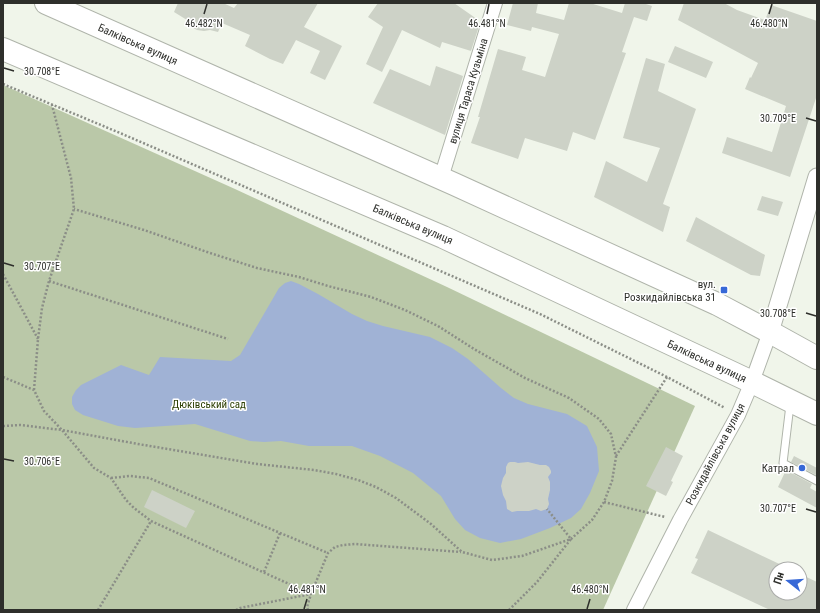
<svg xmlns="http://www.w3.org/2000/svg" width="820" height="613" font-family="'Roboto Condensed',sans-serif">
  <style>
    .green { fill: #bac8a8 }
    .water { fill: #a0b2d5 }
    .building { fill: #cdd2c7 }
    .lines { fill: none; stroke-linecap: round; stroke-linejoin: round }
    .service-casing { stroke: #afb4aa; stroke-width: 9 }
    .minor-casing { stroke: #afb4aa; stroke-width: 16 }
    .tertiary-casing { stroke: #afb4aa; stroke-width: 19 }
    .primary-casing { stroke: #afb4aa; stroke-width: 24 }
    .path { stroke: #8b8e87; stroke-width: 2.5; stroke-dasharray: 2 2; stroke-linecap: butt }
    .service { stroke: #fff; stroke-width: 7 }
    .minor { stroke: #fff; stroke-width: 14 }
    .tertiary { stroke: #fff; stroke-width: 17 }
    .primary { stroke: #fff; stroke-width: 22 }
    .ticks { fill: none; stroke: #2e2f2b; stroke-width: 1.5 }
    .poi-dot { fill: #3768d7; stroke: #fff; stroke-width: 1.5 }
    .labels { text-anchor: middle; stroke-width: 3; stroke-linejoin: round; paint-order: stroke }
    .street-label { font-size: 11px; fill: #2e2f2b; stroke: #fff }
    .poi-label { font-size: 11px; fill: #2e2f2b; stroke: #fff; text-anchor: end }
    .park-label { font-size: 11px; fill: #2e4106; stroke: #fff }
    .ticks-label { font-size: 10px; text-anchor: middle; fill: #2e2f2b; stroke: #fff; stroke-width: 3; stroke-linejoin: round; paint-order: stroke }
  </style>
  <rect width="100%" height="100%" fill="#f0f5ea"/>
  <path class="green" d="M3,85l232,104 212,98 248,119 -92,204h-600z"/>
  <path class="water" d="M291,281l8,3 19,10 34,20 15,7 16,5 47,11 22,11 16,11 33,29 13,10 14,6 39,10 20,12 10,21 2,24 -9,22 -9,16 -10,9 -21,10 -29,11 -21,4 -20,-5 -15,-8 -10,-11 -14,-23 -28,-23 -33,-17 -28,-10h-43l-28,-5 -17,1 -14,-1 -55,-17 -60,4 -17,-2 -35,-11 -8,-5 -3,-6v-7l4,-7 5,-5 40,-20 28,10 11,-18 71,4 9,-6 39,-67 6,-5z"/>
  <path class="building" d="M178,3h45l11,5 4,-5h80l-14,24 38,19 -17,34 -15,-7 10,-22 -24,-11 -13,24 -13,-5 -25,-13 5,-11 -28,-12 -4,9 -8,-2 -6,1 -7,-1 -7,-4 -3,-6 -13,-8z
    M378,3h76l20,14 3,3 2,6 -8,25 -29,-9 -2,6 -38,-18 -20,42 -16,-8 17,-37 -15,-10z
    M513,3h25l-2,10 28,7 5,-17h21l32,10 3,-10h18l9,3 -5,15 -13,-4 -12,35 4,1 -31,87 -22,-8 -6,19 -42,-13 -7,21 -47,-16 9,-26h-2l20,-68 28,8 -4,13 23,7 14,-43 -27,-7 -1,4 -24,-6z
    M684,3h40l13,7 28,10 6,-15 46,16v74l-27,82 -68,-24 5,-16 45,15 14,-46 -41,-17 5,-12 1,1 7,-15 -80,-43z
    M675,46l38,16 -7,16 -38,-16z
    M646,58l19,6 -7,27 38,18 -33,95 7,3 -7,25 -69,-35 12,-36 41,21 13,-34 -37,-10z
    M436,66l27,10 -18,59 -72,-32 17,-34 40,17z
    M762,196l21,6 -5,14 -21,-6z
    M696,217l69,38 -5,21 -9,-1 -65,-34z
    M666,447l17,9 -12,25 2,1 -7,14 -20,-10z
    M794,456l23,12 -1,7 -25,-13z
    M510,462h5l3,1 10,-1 12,3h6l3,2 2,4v2l-3,4 2,5v8l-2,9 1,5 -2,5 -6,2 -5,-2 -7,2h-12l-5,1 -5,-3 -1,-8 -3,-6 -2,-9 2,-8 3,-5v-6l2,-4z
    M786,470l26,14 -2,4 7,4v16l-39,-21z
    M152,490l43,21 -9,17 -42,-21z
    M708,530l82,39h-14v24h24v-19l17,8v28h-47l-79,-37 7,-14 -3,-1z"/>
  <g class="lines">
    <g class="service-casing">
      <path id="service" d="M790,405l-7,58 34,18"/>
    </g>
    <g class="minor-casing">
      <path id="minor" d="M441,178l54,-175
        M634,610l46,-90 58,-105 14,-33 18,-50"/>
    </g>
    <g class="tertiary-casing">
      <path id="tertiary" d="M770,332l47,-155"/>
    </g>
    <g class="primary-casing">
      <path id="primary" d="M46,3l408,181 263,120 53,28 47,26
        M3,49l440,188 309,145 65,32"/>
    </g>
    <path class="path" d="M3,84l117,49 420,181 127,63 58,31
      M3,274l35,65
      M49,281l179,58
      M3,377l31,13 10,21 18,19 76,14 119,20 57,6 22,4 22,6 18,7 20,11 35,26 31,28 30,8 30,-4 49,-17 21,-19 12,-18 8,-21 4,-24 -5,-23 -12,-15 -30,-21 -44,-20 -51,-29 -36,-23 -33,-16 -34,-13 -43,-11 -29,-9 -42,-9 -47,-15 -66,-23 -70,-21
      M34,390l4,-51 4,-31 7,-27 25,-72 -3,-31 -19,-73
      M3,426l17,-1 42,5 32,38 17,10 15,22 8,8 17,13 160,73
      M616,456l51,-79
      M111,478l19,-2 19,2 179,75
      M604,502l61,15
      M264,572l16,-39
      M98,610l53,-89
      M236,610l4,-2 71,-14
      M308,610l-1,-3 4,-13 17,-41 7,-6 8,-2 12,-1 106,8
      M509,610l28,-28 34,-43 -24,-30"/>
    <use href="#service" class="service"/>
    <use href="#minor" class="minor"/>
    <use href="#tertiary" class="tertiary"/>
    <use href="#primary" class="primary"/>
  </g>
  <path class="ticks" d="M204,14l3,-10M487,14l2,-10M769,14l3,-10M4,68l10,3M806,118l10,3M4,263l10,3M806,313l10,3M4,459l10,2M806,509l10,3M304,609l3,-10M587,609l3,-10"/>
  <g class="poi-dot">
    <rect x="720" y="286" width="8" height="8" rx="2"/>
    <circle cx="802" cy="468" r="4"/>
  </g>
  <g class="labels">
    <g class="street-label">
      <text transform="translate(138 44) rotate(24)" y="4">Балківська вулиця</text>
      <text transform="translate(468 91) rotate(-73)" y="4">вулиця Тараса Кузьміна</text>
      <text transform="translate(413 224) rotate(23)" y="4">Балківська вулиця</text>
      <text transform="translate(707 361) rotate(25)" y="4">Балківська вулиця</text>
      <text transform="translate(715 454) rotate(-62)" y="4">Розкидайлівська вулиця</text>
    </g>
    <g class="poi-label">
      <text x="716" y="288">вул.<tspan x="716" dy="13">Розкидайлiвська 31</tspan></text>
      <text x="794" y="472">Катрал</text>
    </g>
    <g class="park-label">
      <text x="209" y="408">Дюківський сад</text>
    </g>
  </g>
  <g class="ticks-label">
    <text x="204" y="27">46.482°N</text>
    <text x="487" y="27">46.481°N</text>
    <text x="769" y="27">46.480°N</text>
    <text x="42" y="75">30.708°E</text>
    <text x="778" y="122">30.709°E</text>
    <text x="42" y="270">30.707°E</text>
    <text x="778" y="317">30.708°E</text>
    <text x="42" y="465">30.706°E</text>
    <text x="778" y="512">30.707°E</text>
    <text x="307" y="593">46.481°N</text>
    <text x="590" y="593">46.480°N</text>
  </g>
  <rect width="820" height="613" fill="none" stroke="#2e2f2b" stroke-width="8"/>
  <g transform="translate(788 581) rotate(287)"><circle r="19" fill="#ffffff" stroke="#abacaa"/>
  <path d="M0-3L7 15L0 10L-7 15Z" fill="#3768d7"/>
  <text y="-6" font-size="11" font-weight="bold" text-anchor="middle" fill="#2e2f2b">Пн</text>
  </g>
</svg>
